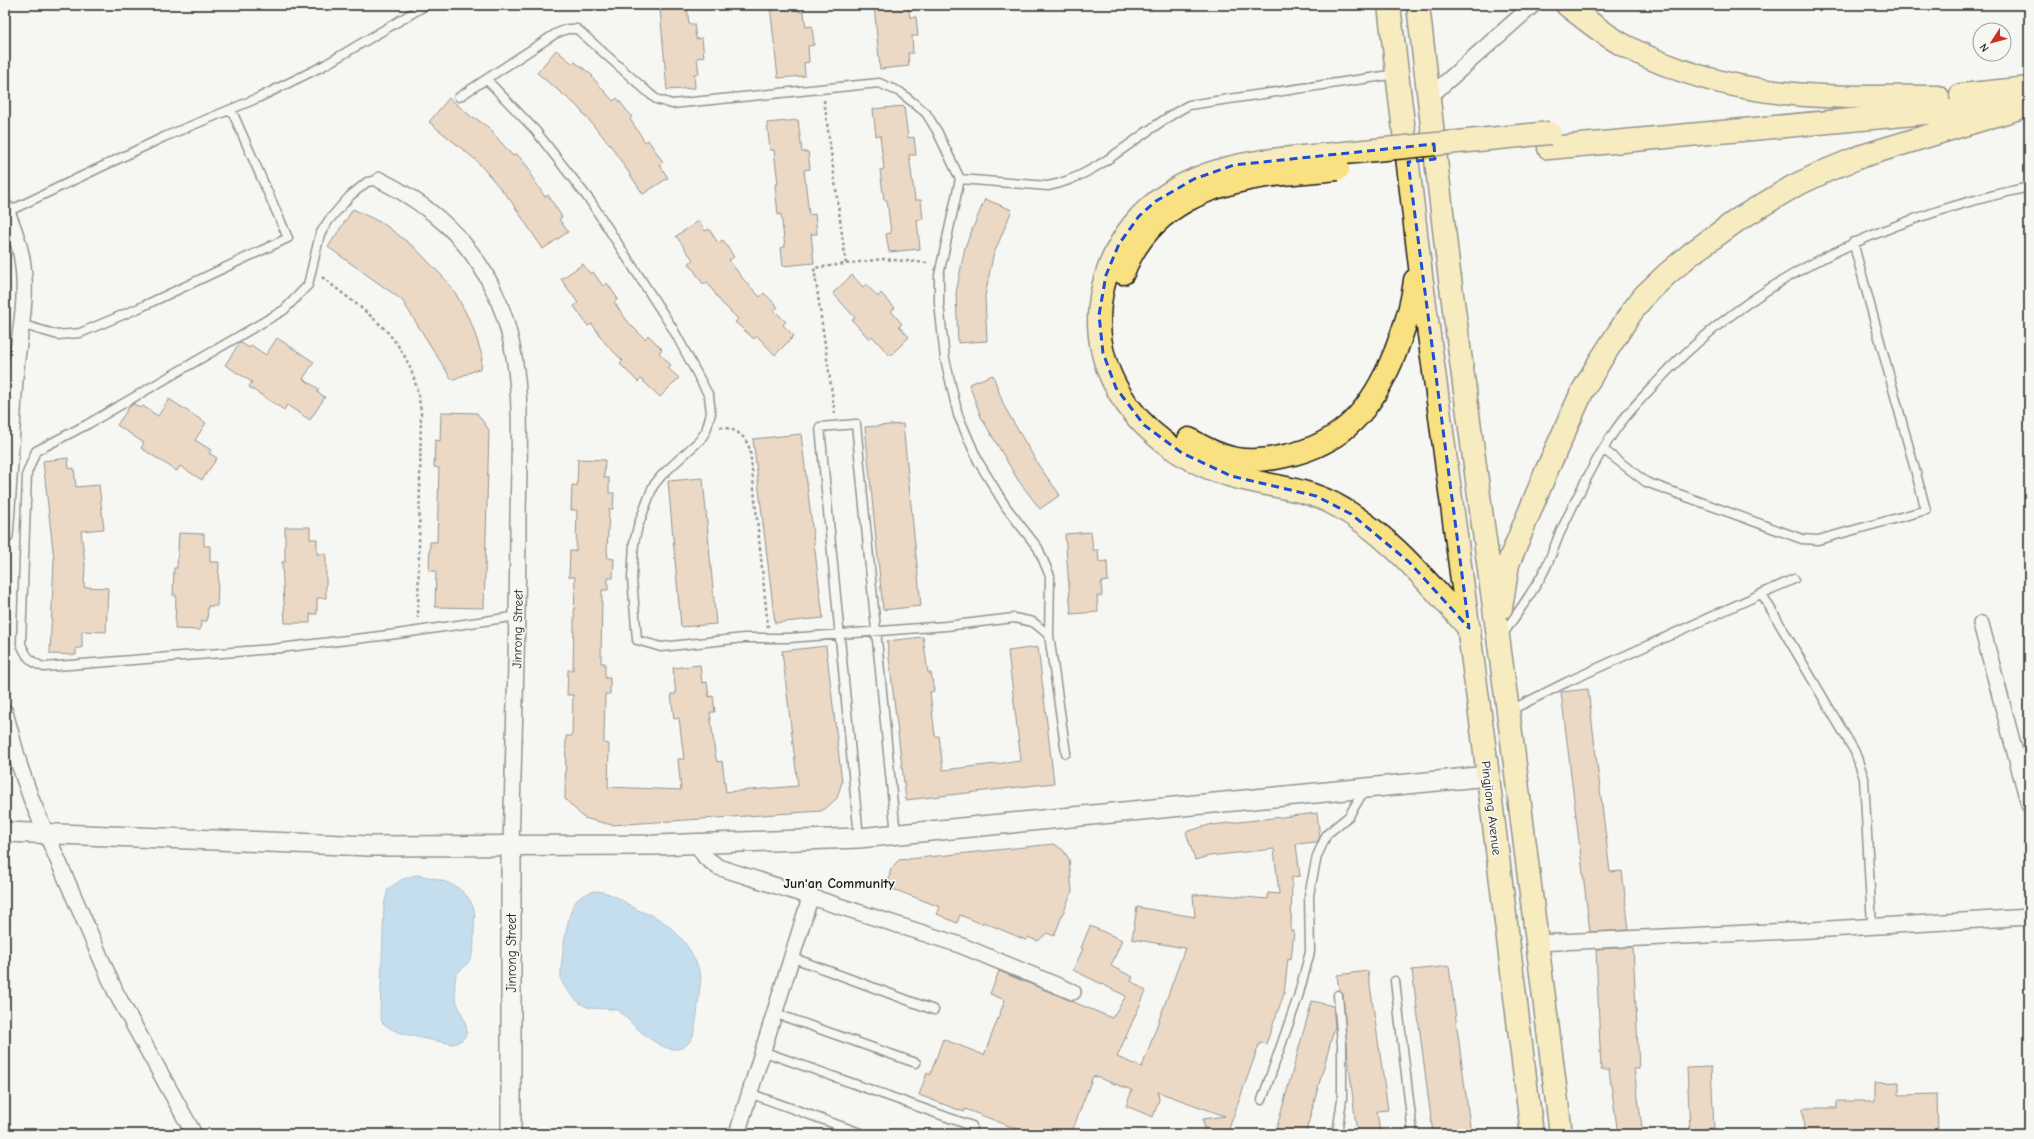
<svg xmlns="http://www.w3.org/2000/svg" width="2034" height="1139" font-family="'Comic Neue',sans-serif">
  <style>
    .water { fill: #8ac0e8; stroke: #5e7e96 }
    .building { fill: #ddb78e; stroke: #1c1c1c }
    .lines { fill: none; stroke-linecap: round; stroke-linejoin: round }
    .service-casing { stroke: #1c1c1c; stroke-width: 11 }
    .minor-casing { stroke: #1c1c1c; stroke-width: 18 }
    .tertiary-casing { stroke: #1c1c1c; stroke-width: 22 }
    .trunk-casing { stroke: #1c1c1c; stroke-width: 25 }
    .path { stroke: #1c1c1c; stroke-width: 2.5; stroke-dasharray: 3 3; stroke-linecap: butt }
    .service { stroke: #f6f6f2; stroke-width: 8 }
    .minor { stroke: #f6f6f2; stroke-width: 15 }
    .tertiary { stroke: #f6f6f2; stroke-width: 19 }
    .trunk { stroke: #f9e181; stroke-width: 22 }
    .trunk-bridge-casing { stroke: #1c1c1c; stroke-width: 25; stroke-linecap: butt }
    .trunk-bridge { stroke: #f9e181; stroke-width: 22 }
    .marked { fill: none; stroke: #1d4ed8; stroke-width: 3; stroke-dasharray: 8 5; stroke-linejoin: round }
    .labels { text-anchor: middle; stroke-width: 3.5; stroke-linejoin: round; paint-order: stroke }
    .street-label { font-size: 13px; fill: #1c1c1c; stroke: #f6f6f2 }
    .neighbourhood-label { font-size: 14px; font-weight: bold; fill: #1c1c1c; stroke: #f6f6f2 }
  </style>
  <rect width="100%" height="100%" fill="#f6f6f2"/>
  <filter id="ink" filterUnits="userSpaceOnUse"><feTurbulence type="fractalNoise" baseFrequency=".025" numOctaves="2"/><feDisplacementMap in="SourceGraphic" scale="8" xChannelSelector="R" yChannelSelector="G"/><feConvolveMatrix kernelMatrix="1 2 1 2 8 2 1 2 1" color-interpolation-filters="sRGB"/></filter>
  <g filter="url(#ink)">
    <path class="water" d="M416,875c21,3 49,9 57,32 3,7 1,17 1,25 0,22 0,28 -18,42 -2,10 -2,22 2,31 6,16 18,32 -5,39 -18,-4 -58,-8 -70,-21 -2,-2 -2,-6 -3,-9l4,-109 4,-16 13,-9z
      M594,891c18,0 29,11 44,19 5,3 10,3 15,6 23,11 43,37 48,62 -2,12 -4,51 -9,60 -19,32 -59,-14 -74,-28 -21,-4 -30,4 -47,-15 -3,-3 -9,-11 -10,-16 -1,-11 6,-65 13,-75 4,-7 12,-10 20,-13z"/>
    <path class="building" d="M770,5h29v7h5l2,15 6,-1 2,19 -6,1 1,16 -5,1 1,13 -27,2z
      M874,5h34l2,12h6l2,19h-6l1,17h-5l1,13 -29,3z
      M687,7l2,17h5l2,15 6,-1 2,19 -7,1 2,16h-5l1,14 -28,2 -7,-81z
      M556,50l17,14 2,-2 18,14 -1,1 21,24 4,-3 15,19 -2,2 15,23 3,-2 15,22 -4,2 9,14 -25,16 -32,-48 -35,-41 -39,-32z
      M449,98l24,20 1,-1 19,14 -1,1 21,24 3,-3 16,19 -2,2 15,23 3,-2 14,22 -3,2 9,13 -25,17 -32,-48 -35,-41 -47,-38z
      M904,106l4,32 6,-1 2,18h-7l6,45h6l2,19 -6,1 3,29 -31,3 -3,-18 5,-1 -4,-33h-3l-4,-30 4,-1 -4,-34 -4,1 -3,-27z
      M798,120l4,32h6l2,17 -6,1 5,45 6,-1 2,20h-6l3,29 -31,3 -2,-18 4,-1 -4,-33 -3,1 -3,-31h3l-4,-34h-4l-3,-27z
      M985,199l27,11 -19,46 -8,40 2,45 -29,2 -2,-50 9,-46z
      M353,209l31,15 13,10 18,14 29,30 12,16 16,31 10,30 -1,13 -29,12 -50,-80 -74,-53z
      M699,221l6,10 4,-2 9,14 5,-3 11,17 -5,3 14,19 17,18 4,-4 14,14 -4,3 12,12 -3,3 11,11 -19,19 -18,-19 -3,3 -19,-17 3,-3 -17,-17 -14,-20 -4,2 -14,-21 4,-3 -17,-24z
      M583,264l7,10 3,-2 10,14 4,-3 11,16 -4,3 14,20 17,17 3,-4 14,14 -3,4 12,12 -3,3 11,10 -19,19 -19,-18 -3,3 -18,-18 3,-3 -17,-17 -14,-20 -4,2 -14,-20 4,-3 -17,-24z
      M852,275l11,12 3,-3 12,13 3,-4 14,15 -4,3 11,13 -3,2 10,11 -19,19 -18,-20 -3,3 -17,-19 3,-2 -22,-25z
      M277,338l37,24 -11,17 16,10 -2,3 8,5 -15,23 -23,-15 -3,5 -35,-23 3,-5 -27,-17 15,-23 9,6 2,-3 15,10z
      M993,375l11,31 35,60 21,29 -20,14 -22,-29 -37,-63 -12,-33z
      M169,399l37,24 -11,17 16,10 -2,3 8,5 -15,22 -22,-14 -3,5 -36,-23 3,-5 -27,-18 13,-19 4,-2 7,4 2,-2 15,10z
      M441,412l36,1 12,17 -5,178 -49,-1 1,-36h-7l1,-29h7l2,-74 -5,-1 1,-27 5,1z
      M903,424l18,182 -38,4 -18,-183z
      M801,434l22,184 -48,5 -22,-184z
      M68,458l1,11 5,-1 2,19 23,-2 5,44 -23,2 4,33 -1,23 24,1 -2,44 -24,-1v17h-6v7l-26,-1 4,-95 -11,-98z
      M578,459l27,1 -1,18h5v15h5l-1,16h-4l-2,42 1,7 6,1 -1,19h-5v12h-6l-1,73h4v15h5v16h-5l-1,42v7l5,1 -1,43 73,3 -3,-31h6l-5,-41 -5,1 -3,-25h5l-3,-26 27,-3 2,18 5,-1 2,15 4,-1 2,16h-5l5,42 2,8 5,-1 4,31 72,-6 -16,-135 44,-5 16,136 -5,16 -11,10 -5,3 -209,14 -28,-7 -19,-19 1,-63h6l1,-41h-6l1,-25h5l2,-93h-6l1,-26h6l1,-41h-6l1,-25 5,1z
      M703,478l13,146 -35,3 -13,-146z
      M285,527h25v12h7v15h9v44h-9v16h-7v9h-25l-3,-61h3z
      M1091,532l2,18h5l1,12 8,-1 1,20 -7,1 1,14h-5l1,16 -27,2 -6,-80z
      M179,533l25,1v12h6v16h9l-2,44h-9l-1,15h-6l-1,9 -25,-1 1,-34h-3l1,-27h3z
      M923,637l5,36h3l3,18 -4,1 5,44h4l4,34 78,-9 -13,-110 30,-4 16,136 -148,17 -19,-159z
      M1588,689l22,183 12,-1 7,59 -39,2 -29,-240z
      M1317,813l3,24 -3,5 -21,2 4,32 -8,1 -1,54h3l-3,29 -3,-1 -4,35 -18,50 -6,-2 -33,92h-22l-2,-15 22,-3 -67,-24 1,8 -6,17 -27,-11 6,-16 -39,-14 -22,58h-41l-65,-25 -1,3 -45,-17 8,-22 3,2 13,-36 41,16 21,-55 -15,-6 9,-23 113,47 14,-22 -53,-26 10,-21 -2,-1 9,-22 32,14 -11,26 22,11 -2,4 15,10 -29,66 25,10 43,-119 -53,-9 5,-32 58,10 -2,-22 17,-1 58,5v-6l11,1 -5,-45 -65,7 -14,4 -9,-28 26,-8v1z
      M1054,844l9,6 6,9 3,32 -18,45 -7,-3 -9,8 -11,-4 -1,3 -43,-18 -1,2 -22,-9 -3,8 -20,-9 3,-7 -47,-18 -4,-10 2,-11 8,-8z
      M1633,947l6,122h-5l9,65h-25l-9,-64h-8l-5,-121z
      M1449,966l22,168h-38l-21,-164z
      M1368,971l20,139 -11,1 3,23h-23l-9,-77 -5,-62 -4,-5 -2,-15z
      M1312,1001l21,5 2,20 -28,102 1,6h-33z
      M1711,1067l3,61 -24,2 -3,-62z
      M1899,1082v13l38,-1 1,40h-134l-1,-26h34v-7h38v-18z"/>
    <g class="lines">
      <g class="service-casing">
        <path id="service" d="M487,80l48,50 56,72 82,127 36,67 2,17 -5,18 -6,9 -38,35 -9,11 -15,40 -4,17 -2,35 5,62 24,7 83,-9h45l157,-12 68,-8 19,4 16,13 17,118
          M459,97l96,-63 12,-5h10l73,65 6,5 16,5 207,-21 21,9 26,21 11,18 23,48 -21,96v28l6,56 13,56 20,46 28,46 32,41 12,28 -1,59
          M960,179l88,7c51,-9 95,-58 141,-81l208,-31
          M380,180l-13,2 -17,14 -21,24 -9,14 -12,51 -24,25 -196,114 -52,27 -9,22 -6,171c5,12 10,19 23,23l228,-18 125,-15 121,-18
          M7,212l157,-75 94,-39 65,-32 103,-61
          M20,324l38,11 22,-2 59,-25 149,-70 -57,-129
          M1604,450l42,32 156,57 16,1 108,-30 -73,-268
          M1762,594l93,158 9,26 8,148
          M1502,636c13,-20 28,-40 40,-61 7,-13 12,-27 17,-40 17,-36 35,-74 57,-106 12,-17 27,-32 41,-47 99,-107 232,-165 372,-195
          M1509,711l58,-29 227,-103
          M859,838l-39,-411 36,-3 40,411
          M791,957l143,53
          M1395,981l18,153
          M774,1013l142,50
          M762,1051l210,75 -3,8
          M749,1093l114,41
          M1262,1100l36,-103 12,-45 -1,-57 8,-39 10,-22 22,-18 16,-27
          M1337,1134l5,-35v-54l-4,-50"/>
      </g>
      <g class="minor-casing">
        <path id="minor" d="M1428,98l105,-93
          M380,180c50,25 90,59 114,111 33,69 25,151 24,225 0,110 -4,220 -7,330
          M5,207c7,17 14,34 17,52 7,39 -4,80 -7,119 -3,53 -6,106 -10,158
          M1981,624l48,181
          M5,712l15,55 12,34 84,192 78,141
          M696,843l9,14 13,10 242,78 113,47
          M1537,943l275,-13 217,-13
          M737,1134l74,-239"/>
      </g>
      <g class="tertiary-casing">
        <path id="tertiary" d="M5,832l365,14 286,-1 203,-7 629,-62
          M511,1134v-288"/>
      </g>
      <g class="trunk-casing">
        <path id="trunk" d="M1389,5l32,270 63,469 48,390
          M1418,5l31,267 63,469 49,393
          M1567,5c19,15 39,31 60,42 48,25 102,40 157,46 51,6 103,3 154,4
          M1961,95l68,-7
          M1549,148l441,-41
          M1282,159c-68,6 -134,28 -166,93 -50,100 17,195 116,224 34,10 70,11 102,28 55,29 94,79 135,124
          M1123,273c27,-70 92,-92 160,-99
          M1189,439c34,21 57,26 96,17 59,-12 88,-49 110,-103 9,-24 17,-47 20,-73
          M1501,608l7,-44 38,-92 36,-80 18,-31 31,-48 13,-17 23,-22 25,-21 47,-34 55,-33 34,-16 34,-14 167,-51"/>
      </g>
      <path class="path" d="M824,100l22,164
        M322,277c53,43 90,61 99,135l-3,206
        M835,414l-21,-146 69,-9 46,4
        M720,427c15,2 25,7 30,23l18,177"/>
      <use href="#service" class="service"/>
      <use href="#minor" class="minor"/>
      <use href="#tertiary" class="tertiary"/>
      <use href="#trunk" class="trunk"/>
      <g class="trunk-bridge-casing">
        <path id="trunk-bridge" d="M1282,159l268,-26
          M1283,174l55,-5"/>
      </g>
      <use href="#trunk-bridge" class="trunk-bridge"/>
    </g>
  </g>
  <path d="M0 0H2034V1139H0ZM1434,144l1,15 -27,3 61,466 -60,-66 -58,-48 -35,-18 -85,-20 -49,-23 -38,-28 -28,-37 -13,-35 -4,-38 7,-40 13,-31 20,-28 17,-15 38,-22 40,-14z" fill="#f6f6f2" fill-opacity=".55" fill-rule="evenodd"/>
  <path class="marked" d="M1434,144l1,15 -27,3 61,466 -60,-66 -58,-48 -35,-18 -85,-20 -49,-23 -38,-28 -28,-37 -13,-35 -4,-38 7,-40 13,-31 20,-28 17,-15 38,-22 40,-14z"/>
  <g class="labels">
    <g class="street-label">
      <text transform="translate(517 629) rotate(-89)" y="5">Jinrong Street</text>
      <text transform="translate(1492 808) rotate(83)" y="5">Pingjiang Avenue</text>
      <text transform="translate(511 953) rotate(-90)" y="5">Jinrong Street</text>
    </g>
    <g class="neighbourhood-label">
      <text x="839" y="888">Jun'an Community</text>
    </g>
  </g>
  <rect width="2034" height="1139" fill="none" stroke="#f6f6f2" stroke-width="20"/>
  <rect x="10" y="10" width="2014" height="1119" fill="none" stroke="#1c1c1c" stroke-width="1.5" filter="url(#ink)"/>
  <g transform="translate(1992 42) rotate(234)"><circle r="19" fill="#f6f6f2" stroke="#9f9f9c"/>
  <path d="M0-3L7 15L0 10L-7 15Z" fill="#c8321e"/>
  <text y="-6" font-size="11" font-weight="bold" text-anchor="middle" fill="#1c1c1c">N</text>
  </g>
</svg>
